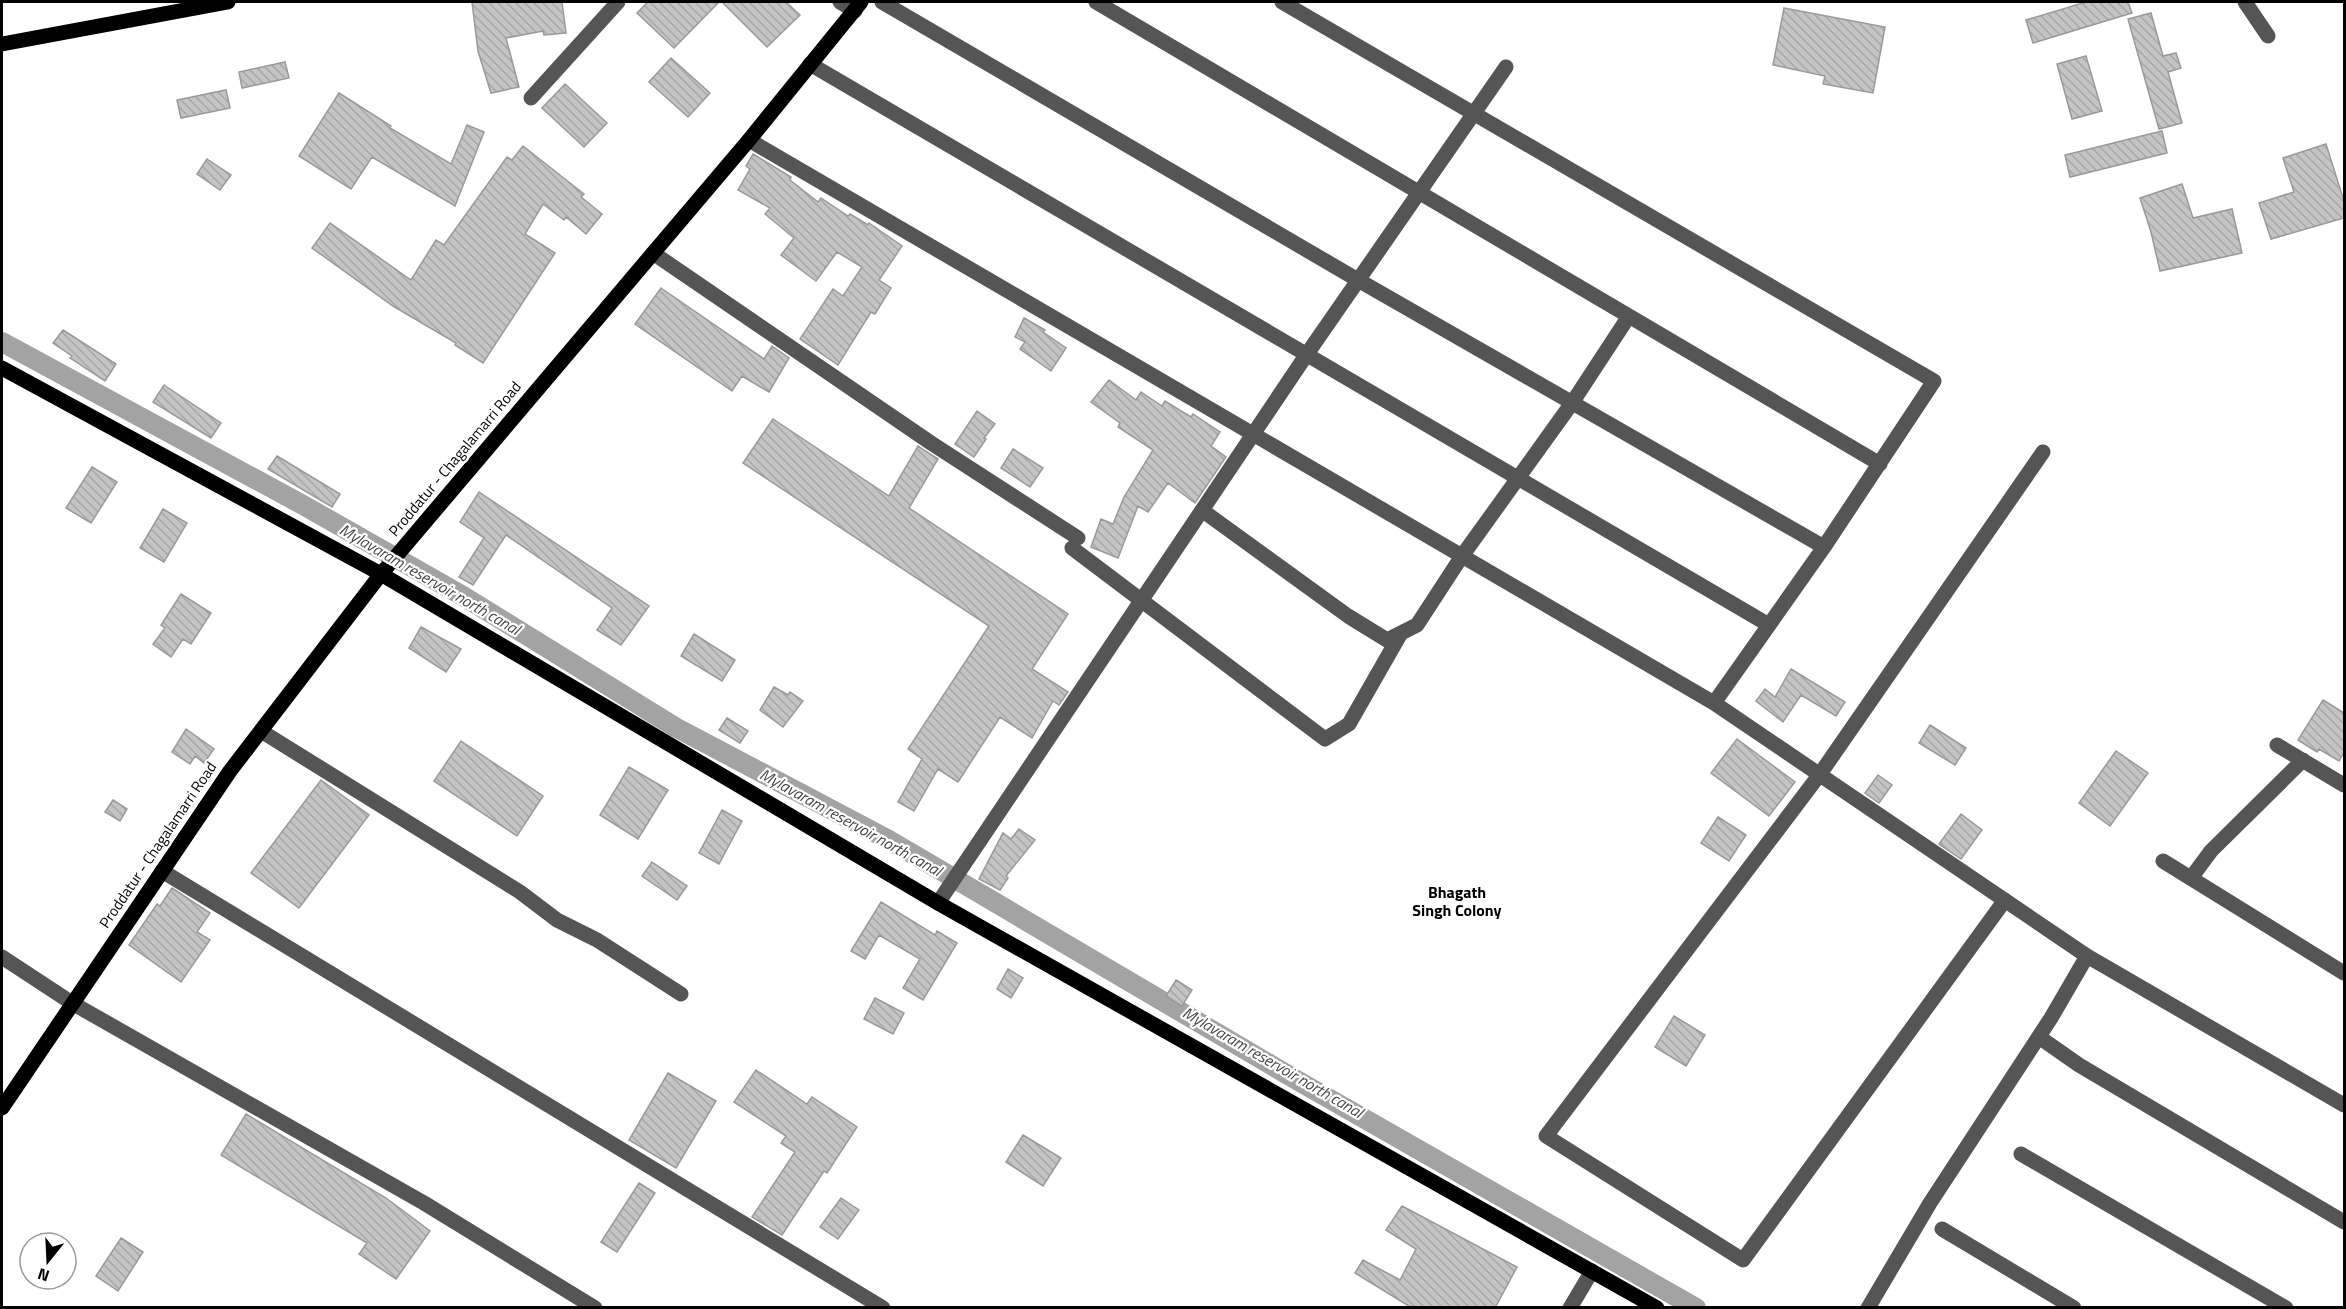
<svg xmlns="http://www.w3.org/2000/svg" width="2346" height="1309" font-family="'Titillium Web',sans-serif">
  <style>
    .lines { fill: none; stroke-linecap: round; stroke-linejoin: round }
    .canal { stroke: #a3a3a3; stroke-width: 20 }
    .building { fill: url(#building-back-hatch); stroke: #999; stroke-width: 1.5 }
    .minor { stroke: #555; stroke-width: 15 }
    .major { stroke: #000; stroke-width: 15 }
    .labels { text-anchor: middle; stroke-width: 4.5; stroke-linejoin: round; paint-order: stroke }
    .street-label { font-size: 15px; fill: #000; stroke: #fff }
    .water-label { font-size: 16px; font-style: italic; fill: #444; stroke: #fff }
    .neighbourhood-label { font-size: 16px; font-weight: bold; fill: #000; stroke: #fff }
  </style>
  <defs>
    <pattern id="building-back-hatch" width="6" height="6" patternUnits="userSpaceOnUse" patternTransform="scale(1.5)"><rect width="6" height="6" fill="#c4c4c4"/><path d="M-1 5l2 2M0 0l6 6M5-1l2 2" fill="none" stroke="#a7a7a7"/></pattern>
  </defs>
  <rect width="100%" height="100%" fill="#fff"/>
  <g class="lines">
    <path class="canal" d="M2,342l301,163 160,91 212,131 214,113 411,242 396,226"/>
  </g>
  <path class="building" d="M472,2h90l4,31 -22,2 -1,-4 -37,7 13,49 -28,6 -13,-42z
    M648,2h71l-45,46 -37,-35z
    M722,2h64l14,13 -33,32z
    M2086,2h42l4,11 -99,30 -7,-23z
    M1784,8l101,19 -12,66 -50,-9 2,-8 -52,-11z
    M2151,13l12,43 13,-3 5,15 -13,4 14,51 -23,6 -31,-110z
    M2086,56l16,55 -30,8 -15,-55z
    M671,58l39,35 -22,24 -39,-35z
    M285,62l4,16 -47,10 -3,-16z
    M565,84l42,39 -23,24 -42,-39z
    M226,90l4,18 -49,10 -4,-18z
    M339,93l52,33 -1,2 61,36 16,-39 17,7 -29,74 -83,-49 -21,32 -52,-33z
    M2162,131l5,22 -97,24 -5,-22z
    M2326,144l18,57v17l-73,21 -12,-36 35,-11 -11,-34z
    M523,146l61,48 -3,3 21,17 -16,20 -20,-17 -2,3 -21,-16 -18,30 30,19 -72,110 -28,-18 1,-2 -63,-37 -81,-58 18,-25 81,57 25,-40 8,5 63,-88 5,3z
    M753,154l38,23 -1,3 28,22 3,-4 27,18 2,-2 18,11 1,-2 33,23 -23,34 12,8 -16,26 -4,-2 -33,53 -38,-26 33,-50 10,7 19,-29 -25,-15 -21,29 -35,-26 13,-17 -29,-24 5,-6 -32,-18 12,-21 -4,-3z
    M207,159l24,16 -11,15 -23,-16z
    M2182,184l11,34 39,-9 10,44 -82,18 -9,-39 -11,-34z
    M661,288l103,71 8,-13 17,12 -20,34 -27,-16 -10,15 -97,-67z
    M1024,318l21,12 -2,2 23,16 -15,23 -31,-22 5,-7 -10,-5z
    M63,330l53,34 -11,17 -35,-23 2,-2 -19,-13z
    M1109,380l27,20 5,-8 21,14 3,-5 26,16 2,-3 27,18 -9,14 15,11 -31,46 -27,-20 -20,29 -10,-6 -20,52 -27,-11 10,-28 12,5 11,-27 29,-47 -35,-23 2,-4 -29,-21z
    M164,385l57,38 -10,15 -58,-36z
    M977,411l18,13 -11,14 2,1 -12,18 -19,-13z
    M773,419l116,77 29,-50 20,13 -29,49 159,106 -36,55 36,23 -9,13 -6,-4 -21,37 -32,-21 -42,65 -20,-13 -24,42 -16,-9 24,-43 -14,-10 81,-123 -246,-163z
    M1013,449l30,19 -13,19 -29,-19z
    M277,456l63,38 -8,13 -64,-38z
    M92,467l25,15 -26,41 -25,-15z
    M479,492l170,114 -28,39 -24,-15 15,-22 -106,-73 -33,50 -14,-8 25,-39 -24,-16z
    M163,509l24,14 -23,39 -24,-14z
    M181,594l30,19 -20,31 -8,-5 -12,18 -18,-13 12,-16 -4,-3z
    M421,627l40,22 -15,23 -37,-24z
    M694,634l41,26 -13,21 -41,-25z
    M1791,669l54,33 -9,14 -35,-21 -18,27 -27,-21 9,-12 10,8z
    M774,687l14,8 2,-3 13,9 -20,26 -23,-17z
    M2323,700l21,13v39l-5,9 -20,-12 -2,3 -19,-12z
    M727,718l21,13 -8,12 -21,-13z
    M1930,725l36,23 -11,17 -36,-22z
    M186,729l28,20 -10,14 -9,-7 -5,8 -18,-12z
    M1737,739l58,43 -26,34 -58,-43z
    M461,741l82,55 -26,40 -83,-55z
    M2116,751l32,22 -38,53 -31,-23z
    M629,767l39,23 -30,49 -38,-24z
    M1878,775l14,10 -13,18 -14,-10z
    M321,780l48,35 -70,93 -48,-35z
    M113,800l14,9 -7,12 -15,-9z
    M722,810l20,11 -23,43 -20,-11z
    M1961,814l21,16 -21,29 -22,-15z
    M1718,817l28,18 -17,26 -28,-18z
    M1019,829l16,11 -29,36 2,2 -8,12 -21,-11 24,-46 8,6z
    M652,862l35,24 -10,14 -35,-24z
    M172,888l38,25 -13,19 13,8 -29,42 -52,-37 28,-41 3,2z
    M881,902l54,33 2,-4 20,12 -34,57 -20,-12 17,-29 -41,-24 -14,24 -14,-8z
    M1008,969l15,9 -12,20 -14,-9z
    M1176,980l16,10 -10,16 -16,-10z
    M875,998l29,15 -11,21 -29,-15z
    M1674,1016l31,19 -19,31 -31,-19z
    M756,1070l51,34 5,-7 45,30 -30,46 -3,-2 -42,64 -30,-18 43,-65 -14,-9 5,-7 -52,-34z
    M668,1073l48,28 -40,67 -47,-28z
    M246,1114l140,84 44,33 -34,48 -37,-25 8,-11 -146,-88z
    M1023,1135l38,23 -18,28 -37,-24z
    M639,1183l16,10 -38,59 -16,-10z
    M841,1198l18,12 -21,29 -18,-12z
    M1402,1206l115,61 -22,41h-83l-57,-35 8,-13 37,20 16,-31 -30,-19z
    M121,1238l22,14 -25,39 -22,-15z"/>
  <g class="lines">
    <path class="minor" d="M840,2l15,9
      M882,2l476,278 466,267
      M1096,2l784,462
      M1282,2l652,379 -110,166 -110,156
      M2245,2l23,34
      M810,64l959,561
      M531,98l87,-96
      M749,140l965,563 373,253 -36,62 -121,185 -62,105
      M653,253l278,190 147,95
      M1203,511l145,105 39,24 30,-15 45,-69 110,-153 57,-87
      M1072,548l253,191 24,-15 52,-91
      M261,731l259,161 37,28 40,20 84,54
      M2277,745l67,40
      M2163,861l181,112
      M162,871l721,437
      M2191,878l20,-27 92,-91
      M2005,900l-262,360 -197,-124 274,-362 223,-322
      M938,903l369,-549 199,-287
      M2087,956l257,149
      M2,957l70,46 352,200 171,105
      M2039,1037l40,28 265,157
      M2021,1154l265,154
      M1942,1229l132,79
      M1570,1308l22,-37"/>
    <path class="major" d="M2,44l226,-42
      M2,368l379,206 557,329 719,405
      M2,1108l228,-337 151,-197 368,-434 112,-138"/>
  </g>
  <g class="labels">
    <g class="street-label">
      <text transform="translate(455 459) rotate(-50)" y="5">Proddatur - Chagalamarri Road</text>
      <text transform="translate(158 845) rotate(-56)" y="5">Proddatur - Chagalamarri Road</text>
    </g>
    <g class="water-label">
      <text transform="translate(430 579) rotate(30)" y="6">Mylavaram reservoir north canal</text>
      <text transform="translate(851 822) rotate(29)" y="6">Mylavaram reservoir north canal</text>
      <text transform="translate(1273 1062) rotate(30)" y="6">Mylavaram reservoir north canal</text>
    </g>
    <g class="neighbourhood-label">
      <text x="1457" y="898">Bhagath<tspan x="1457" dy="18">Singh Colony</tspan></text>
    </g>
  </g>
  <rect width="2346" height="1309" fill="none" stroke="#000000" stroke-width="6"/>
  <g transform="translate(48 1261) rotate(198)"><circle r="28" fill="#ffffff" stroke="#999999" stroke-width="1.5"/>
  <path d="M0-4.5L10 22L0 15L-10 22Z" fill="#000000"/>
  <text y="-9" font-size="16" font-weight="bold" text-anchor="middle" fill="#000000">N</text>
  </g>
</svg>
